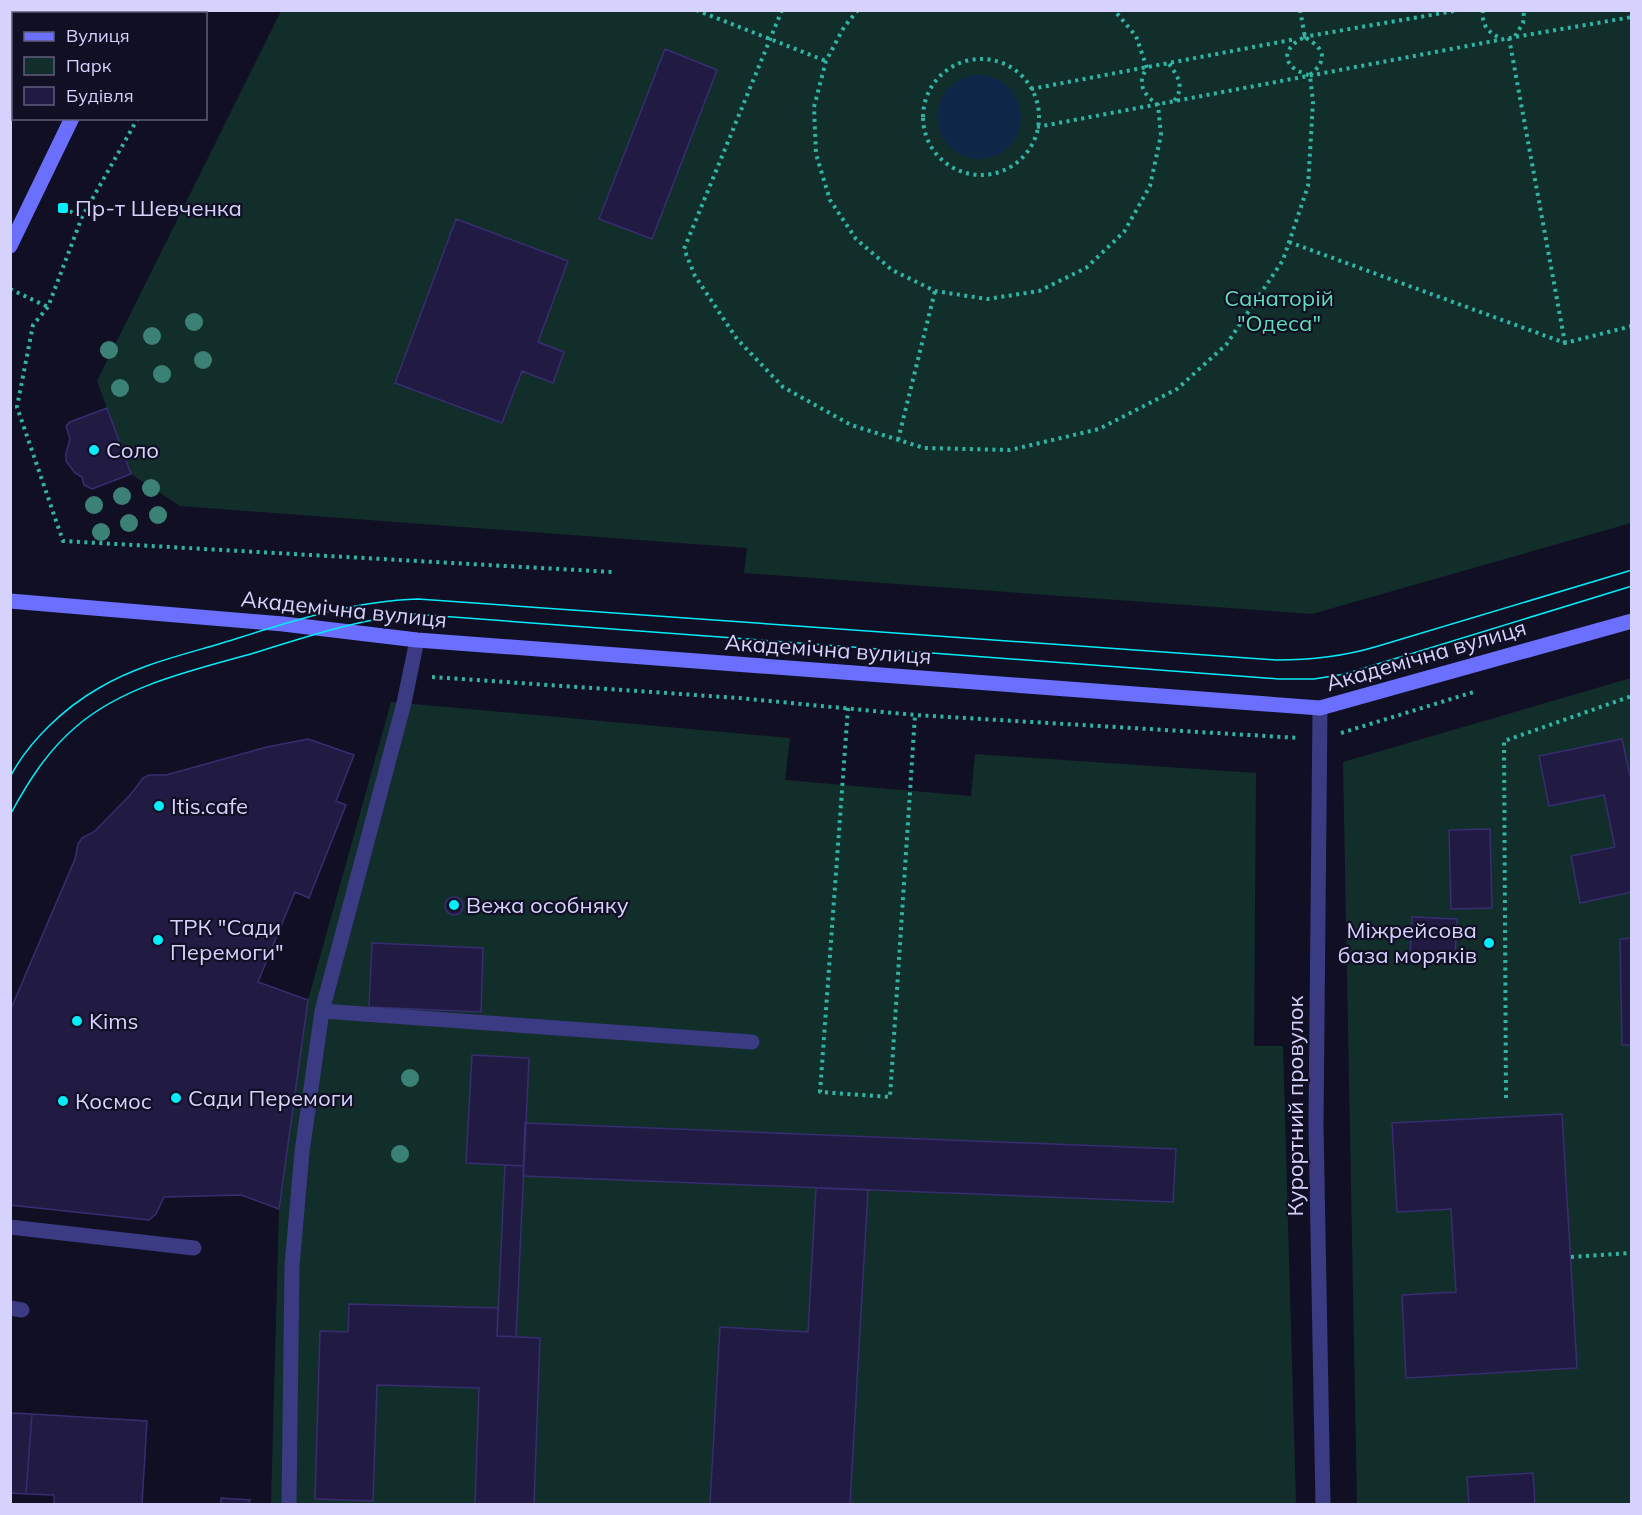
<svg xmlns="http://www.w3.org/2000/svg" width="1642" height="1515" font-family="Mulish,sans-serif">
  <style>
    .green { fill: #122e2b }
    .water { fill: #0e2749 }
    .building { fill: #211b44; stroke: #372d70; stroke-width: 1.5 }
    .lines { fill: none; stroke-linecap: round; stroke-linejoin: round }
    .path { stroke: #30b4a5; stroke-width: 4; stroke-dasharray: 3 4.5; stroke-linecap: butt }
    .lane { stroke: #3a3b82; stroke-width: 15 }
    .street { stroke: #3a3b82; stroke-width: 15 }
    .secondary { stroke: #6a6ffd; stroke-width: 15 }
    .tram { stroke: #04edf9; stroke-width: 1.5 }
    .tree { fill: #3c8175 }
    .poi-dot { fill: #04edf9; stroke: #110f24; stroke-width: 2 }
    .labels { text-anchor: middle; stroke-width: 4.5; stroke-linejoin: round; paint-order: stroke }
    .poi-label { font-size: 22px; fill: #d5d2fe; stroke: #110f24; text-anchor: start }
    .park-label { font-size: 22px; fill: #5fdeb7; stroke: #110f24 }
    .street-label { font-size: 22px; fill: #d5d2fe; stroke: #110f24 }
  </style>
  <rect width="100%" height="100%" fill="#110f24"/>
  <path class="green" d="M11,10l44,1 -1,2 -40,1v82l-3,6z
    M281,11h1350v512l-319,91 -568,-41 3,-25 -567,-42 -49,-32 -34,-93z
    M1631,678v826h-274l-14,-742z
    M391,702l399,36 -5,42 186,16 4,-42 281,19 -2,273h29l13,458h-1025l8,-295 29,-209z"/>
  <path class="water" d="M937 117a42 42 0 1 1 84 0a42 42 0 1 1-84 0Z"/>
  <path class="building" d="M665,49l52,21 -65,169 -53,-20z
    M456,219l112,42 -30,81 26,10 -11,31 -31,-12 -20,52 -107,-40z
    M107,408l24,66 -39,15 -8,-4 -2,-8 -7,-4 -9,-12v-8l4,-14 -4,-13 4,-4z
    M308,739l46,16 -18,46 10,4 -37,93 -14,-6 -37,90 50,18 -29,209 -38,-14 -77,2 -8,17 -7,6 -139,-15v-194l65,-152 3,-15 4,-6 13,-7 36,-37 12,-16 6,-3h17l101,-28z
    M1622,739l10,46v107l-52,11 -9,-47 44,-9 -11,-52 -55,11 -10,-50z
    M1490,829l2,79 -41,1 -2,-79z
    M445 906a9 9 0 1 1 18 0a9 9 0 1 1-18 0Z
    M1412,917l45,2 -2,39 -45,-1z
    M1632,938v107h-10l-2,-106z
    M372,943l111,5 -2,64 -112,-5z
    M472,1055l57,3 -5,108 -58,-3z
    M1562,1114l15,254 -171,10 -4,-83 54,-3 -5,-83 -54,3 -5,-89z
    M525,1123l651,26 -3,53 -650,-26z
    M505,1165l19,1 -8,171 -19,-1z
    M816,1188l52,2 -18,314h-140l10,-177 88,5z
    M349,1304l149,4 -1,28 43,2 -6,166h-59l4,-116 -102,-3 -4,116 -58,-2 5,-168 28,1z
    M10,1413l22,1 -6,80 -16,-1z
    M32,1414l115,7 -5,83h-88v-9l-28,-1z
    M1533,1473l2,31h-66l-2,-27z
    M221,1498l29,2 -1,4h-28z"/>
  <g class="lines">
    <path class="path" d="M696,10l130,51
      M782,10l-98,239 11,27 42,63 46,48 68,38 73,23 86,2 89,-21 78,-40 49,-44 57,-85 25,-74 5,-84 -3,-26c-4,-2 -10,-4 -14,-6 -18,-13 -5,-27 9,-33l-5,-27
      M858,10l-14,17 -18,34 -12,46 2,47 14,46 26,39 36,31 43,21 52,8 52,-8 47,-23 38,-36 26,-46 11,-51 -3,-30c-14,-10 -22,-21 -11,-37l-11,-32 -22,-26
      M1483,10c-2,16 6,23 19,29
      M198,14l2,-4
      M1515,36l8,-13 1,-13
      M1303,37l157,-27
      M1306,38c19,11 22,22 4,37
      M1509,38l56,305
      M923 117a58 58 0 1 1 116 0a58 58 0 1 1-116 0Z
      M1169,64c9,12 16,23 5,37
      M1031,89l265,-50
      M138,118l-56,99 -34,90 -15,18 -16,82 46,134 549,31
      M1037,127l478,-90 117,-20
      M63,208l19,9
      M1289,242l276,101 67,-17
      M10,289l38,18
      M898,440l37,-149
      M432,677l307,21 176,17 384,23
      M848,708l-28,384 70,5 25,-382
      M1341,733l136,-42
      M1506,1098l-2,-357 128,-45
      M1571,1257l61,-4"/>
    <path class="lane" d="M417,640l-13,63 -82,308 430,31
      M10,1227l184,21
      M10,1308l12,2
      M289,1504l3,-238 10,-114 20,-141"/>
    <path class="street" d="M1320,708l-4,417 7,379"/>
    <path class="secondary" d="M123,14l1,-4
      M10,246l62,-128
      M10,601l273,23 134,16 903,68 312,-87"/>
    <path class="tram" d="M10,777c19,-36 54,-69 89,-89 37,-22 79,-32 120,-44 64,-20 131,-43 199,-45l858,61c35,0 65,-3 99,-13l257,-77
      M10,815c19,-35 38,-65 68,-90 49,-41 117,-55 176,-72 52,-16 105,-34 159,-39l866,65h35l31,-5 287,-88"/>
  </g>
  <g class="tree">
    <circle cx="194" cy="322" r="9"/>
    <circle cx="152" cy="336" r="9"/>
    <circle cx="109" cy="350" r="9"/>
    <circle cx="203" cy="360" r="9"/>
    <circle cx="162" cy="374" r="9"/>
    <circle cx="120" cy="388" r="9"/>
    <circle cx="151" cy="488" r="9"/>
    <circle cx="122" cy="496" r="9"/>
    <circle cx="94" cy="505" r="9"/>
    <circle cx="158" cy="515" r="9"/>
    <circle cx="129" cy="523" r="9"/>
    <circle cx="101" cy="532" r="9"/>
    <circle cx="410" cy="1078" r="9"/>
    <circle cx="400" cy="1154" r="9"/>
  </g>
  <g class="poi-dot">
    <rect x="57" y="202" width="12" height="12" rx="3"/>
    <circle cx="94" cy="450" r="6"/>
    <circle cx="159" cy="806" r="6"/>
    <circle cx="454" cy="905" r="6"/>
    <circle cx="158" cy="940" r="6"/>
    <circle cx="1489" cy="943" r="6"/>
    <circle cx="77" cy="1021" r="6"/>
    <circle cx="176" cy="1098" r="6"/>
    <circle cx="63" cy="1101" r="6"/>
  </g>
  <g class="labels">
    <g class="poi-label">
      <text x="75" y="216">Пр-т Шевченка</text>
      <text x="106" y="458">Соло</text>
      <text x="171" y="814">Itis.cafe</text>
      <text x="466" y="913">Вежа особняку</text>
      <text x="170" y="935">ТРК "Сади<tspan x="170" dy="25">Перемоги"</tspan></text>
      <text x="1477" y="938" text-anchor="end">Міжрейсова<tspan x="1477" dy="25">база моряків</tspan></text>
      <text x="89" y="1029">Kims</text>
      <text x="188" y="1106">Сади Перемоги</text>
      <text x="75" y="1109">Космос</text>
    </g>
    <g class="park-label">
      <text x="1279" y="306">Санаторій<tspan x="1279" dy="25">"Одеса"</tspan></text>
    </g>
    <g class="street-label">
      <text transform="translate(344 609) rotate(6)" y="8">Академічна вулиця</text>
      <text transform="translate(828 649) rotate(4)" y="8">Академічна вулиця</text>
      <text transform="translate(1426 655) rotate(-16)" y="8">Академічна вулиця</text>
      <text transform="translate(1295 1106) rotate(-90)" y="8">Курортний провулок</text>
    </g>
  </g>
  <rect width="1642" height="1515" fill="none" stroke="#d5d2fe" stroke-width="24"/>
  <rect x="12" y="12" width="195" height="108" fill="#110f24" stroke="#5f5d7b" stroke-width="1.5"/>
  <rect x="24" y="32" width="30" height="9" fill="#6a6ffd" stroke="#5f5d7b" stroke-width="1.5"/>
  <text x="66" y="42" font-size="18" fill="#d5d2fe">Вулиця</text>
  <rect x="24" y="57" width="30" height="18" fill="#122e2b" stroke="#5f5d7b" stroke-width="1.5"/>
  <text x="66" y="72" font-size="18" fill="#d5d2fe">Парк</text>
  <rect x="24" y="87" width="30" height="18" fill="#211b44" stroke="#5f5d7b" stroke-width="1.5"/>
  <text x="66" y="102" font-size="18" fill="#d5d2fe">Будівля</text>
</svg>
